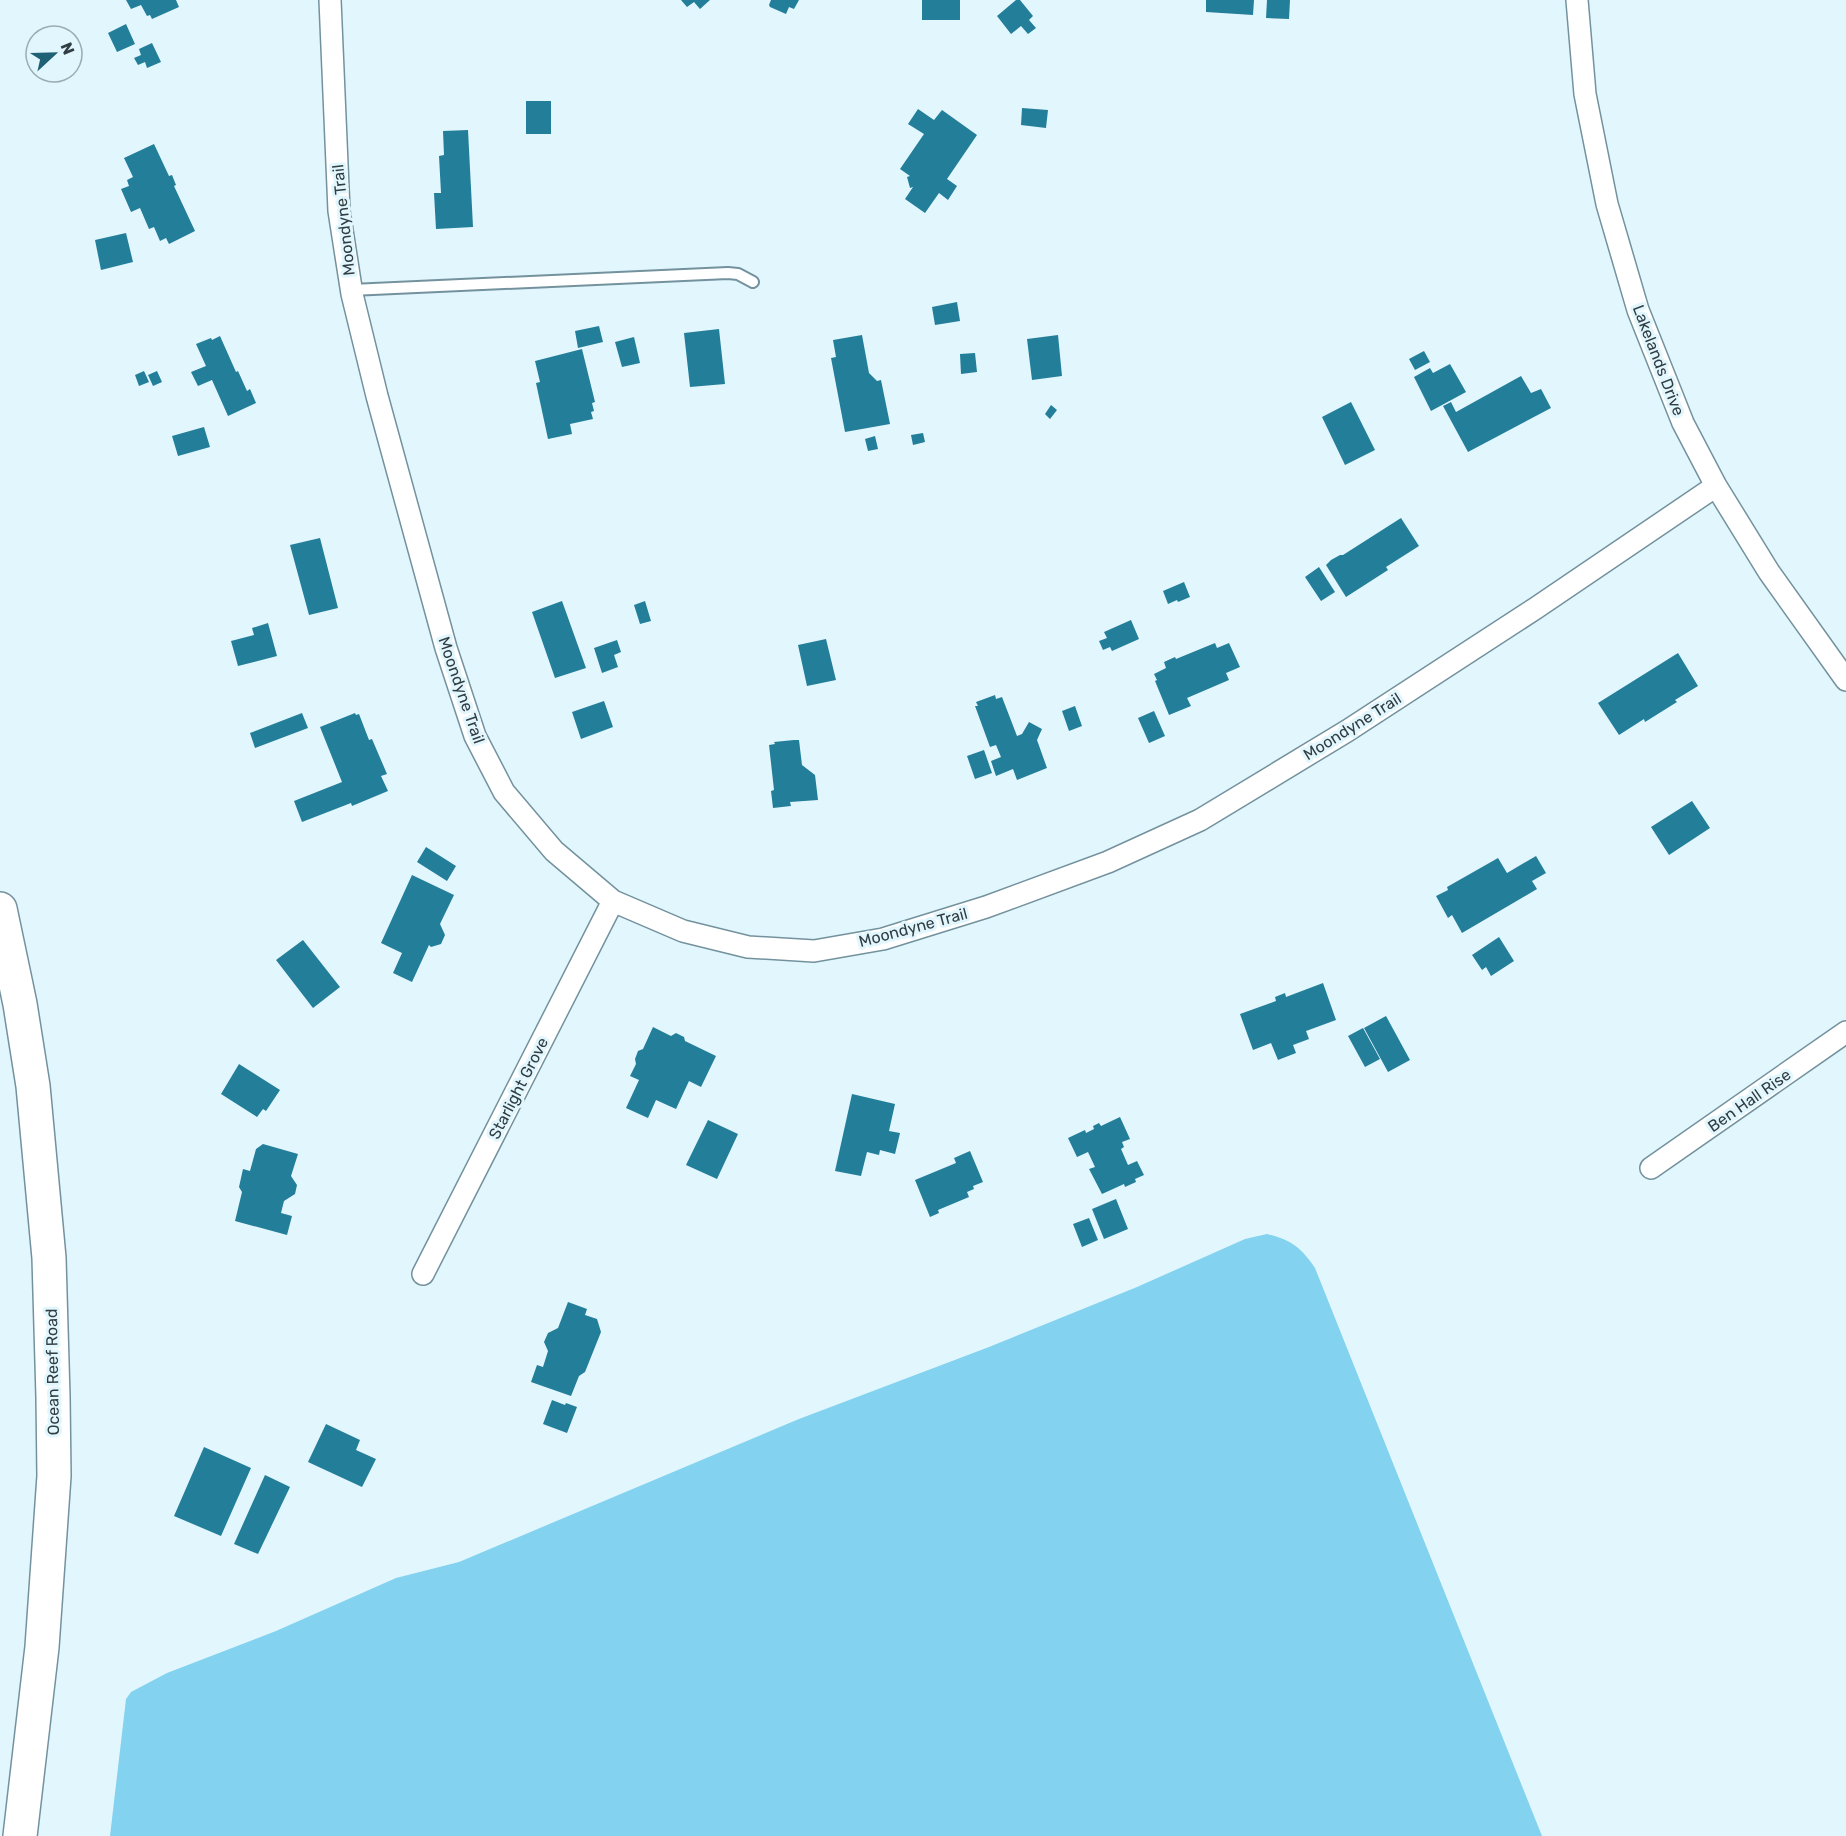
<svg xmlns="http://www.w3.org/2000/svg" width="1846" height="1836" font-family="Rubik,sans-serif">
  <style>
    .green { fill: #83d3f0 }
    .building { fill: #237e9a }
    .lines { fill: none; stroke-linecap: round; stroke-linejoin: round }
    .lane-casing { stroke: #73929e; stroke-width: 14 }
    .street-casing { stroke: #73929e; stroke-width: 24 }
    .primary-casing { stroke: #73929e; stroke-width: 36 }
    .lane { stroke: #fff; stroke-width: 10 }
    .street { stroke: #fff; stroke-width: 21 }
    .primary { stroke: #fff; stroke-width: 33 }
    .labels { text-anchor: middle; stroke-width: 6; stroke-linejoin: round; paint-order: stroke }
    .street-label { font-size: 16px; fill: #303d42; stroke: #e2f6fd }
  </style>
  <rect width="100%" height="100%" fill="#e2f6fd"/>
  <path class="green" d="M1267,1234c24,6 34,13 48,34l227,568h-1432l16,-137 5,-7 36,-19 109,-42 120,-53 63,-16 340,-143 190,-72 148,-60 108,-48z"/>
  <path class="building" d="M126,0h50l3,7 -27,12 -2,-4 -3,1 -6,-11 -10,4z
    M681,0h29l-10,9 -6,-7 -7,5z
    M771,0h28l-5,9 -5,-2 -3,7 -16,-7 -1,-2z
    M922,0h38v20h-38z
    M1016,0h4l13,16 -4,4 7,8 -8,6 -7,-8 -10,8 -14,-18z
    M1206,0h48l-1,15 -47,-3z
    M1267,0h23l-1,19 -23,-1z
    M126,24l9,20 -18,8 -9,-19z
    M152,43l9,19 -14,6 -2,-6 -7,3 -4,-7 7,-3 -2,-6z
    M526,101h25v33h-25z
    M1022,108l26,2 -2,18 -25,-3z
    M918,109l16,11 8,-10 35,25 -30,44 10,7 -9,14 -9,-7 -14,20 -20,-14 8,-12 -3,1 -3,-11 3,-1 -10,-7 24,-35 -16,-10z
    M468,130l5,97 -37,2 -2,-36h7l-2,-37 5,-1 -1,-24z
    M154,144l15,32 3,-1 4,10 -2,1 21,45 -26,13 -3,-6 -6,3 -6,-14 -5,2 -9,-21 -9,4 -10,-23 8,-3 -2,-6 6,-3 -9,-19z
    M126,233l7,29 -32,8 -6,-30z
    M957,302l3,19 -25,4 -3,-18z
    M599,326l4,16 -25,6 -3,-17z
    M719,329l6,55 -35,3 -6,-54z
    M862,335l7,38 8,8 4,-1 9,44 -45,8 -14,-74 5,-1 -3,-17z
    M1058,335l4,41 -30,4 -5,-41z
    M220,336l16,36 2,-1 9,20 3,-2 6,14 -28,13 -16,-36 -14,6 -7,-14 15,-6 -10,-22 15,-6 1,2z
    M634,337l6,26 -18,4 -7,-25z
    M582,349l13,53 -3,1 2,8 -3,1 2,7 -23,5 2,10 -24,5 -12,-56 4,-1 -5,-21z
    M1424,351l6,11 -15,8 -6,-11z
    M975,353l2,19 -16,2 -1,-20z
    M1450,364l16,28 -35,19 -17,-34 16,-9 3,5z
    M144,371l5,11 -10,4 -4,-11z
    M157,371l5,11 -9,4 -5,-11z
    M1521,376l10,17 10,-4 10,19 -83,44 -25,-46 8,-4 5,10z
    M1351,402l24,48 -30,15 -23,-48z
    M1051,405l6,5 -7,9 -5,-5z
    M204,427l6,20 -32,9 -6,-20z
    M923,433l2,9 -12,3 -2,-10z
    M875,436l3,13 -10,2 -3,-12z
    M1401,518l18,28 -33,21 2,3 -42,27 -20,-32 5,-5 9,-5h3z
    M320,538l18,70 -29,7 -19,-70z
    M1319,567l16,25 -14,9 -16,-24z
    M1184,582l6,15 -12,5 -1,-2 -9,4 -5,-13z
    M562,601l24,67 -31,10 -23,-66z
    M645,601l6,20 -11,3 -6,-19z
    M1131,620l8,19 -27,12 -2,-4 -7,3 -4,-9 8,-3 -3,-6z
    M268,623l9,33 -39,10 -7,-25 23,-6 -2,-7z
    M826,639l10,41 -29,6 -9,-41z
    M617,640l4,12 -7,3 4,12 -16,6 -8,-25z
    M1215,643l2,5 12,-5 11,24 -14,6 3,7 -42,18 4,8 -22,9 -14,-34 2,-1 -3,-6 12,-6 -2,-6 11,-5 1,2z
    M1678,653l20,33 -23,14 2,2 -32,20 -1,-3 -25,16 -21,-32z
    M995,695l1,4 6,-2 15,39 5,-2 7,-12 13,7 -5,11 10,28 -30,12 -4,-11 -17,7 -5,-15 10,-4 -5,-12 -6,2 -15,-41h3l-2,-4z
    M604,701l9,26 -32,12 -9,-27z
    M1075,706l7,20 -13,5 -7,-20z
    M1154,711l11,25 -16,7 -11,-25z
    M302,713l6,15 -53,20 -5,-15z
    M355,713l1,2 3,-1 10,26 3,-1 15,35 -6,2 7,15 -36,15 -1,-3 -49,19 -8,-21 48,-19 -22,-55z
    M794,740h5l3,25 13,10 3,25 -28,2 1,4 -18,2 -2,-17 3,-1 -5,-45 6,-1 -1,-2z
    M984,750l8,23 -17,6 -8,-23z
    M1692,801l18,27 -41,27 -18,-28z
    M426,847l30,19 -9,15 -30,-19z
    M1536,856l10,17 -14,8 5,8 -75,44 -10,-18 -4,3 -12,-22 12,-6 -1,-3 51,-29 9,15z
    M412,875l42,20 -14,29 5,11 -4,9 -10,3 -2,-2 -17,37 -19,-9 9,-20 -21,-10z
    M1499,937l15,24 -23,15 -5,-9 -4,3 -10,-15z
    M303,940l37,47 -27,21 -37,-48z
    M1323,983l13,37 -30,11 3,8 -16,6 3,8 -18,7 -7,-17 -18,7 -13,-36 36,-13 -1,-4 10,-4 1,4z
    M1386,1016l24,44 -22,12 -24,-44z
    M653,1027l18,9 5,-3 8,4 1,4 31,15 -15,31 -12,-6 -13,28 -20,-9 -8,18 -22,-10 13,-28 -9,-4 6,-12 -1,-5 3,-8 5,-2z
    M1363,1028l17,31 -15,8 -17,-31z
    M239,1064l41,26 -14,21 -3,-2 -6,8 -36,-23z
    M852,1094l43,10 -6,27 11,2 -5,21 -15,-4 -1,5 -12,-3 -6,24 -26,-5z
    M1120,1117l10,22 -8,3 2,5 -3,2 7,16 9,-4 7,14 -9,4 1,3 -11,5 -1,-3 -22,10 -13,-25 6,-2 -7,-15 -11,5 -9,-19 17,-8 1,3 8,-4 -1,-3 6,-3 2,3z
    M708,1120l30,14 -21,45 -31,-14z
    M263,1144l35,10 -7,22 6,9 -2,9 -11,7 -3,12 11,3 -5,19 -52,-14 7,-29 -3,-5 4,-18 7,2 6,-22z
    M970,1151l13,31 -10,4 1,3 -7,3 2,5 -31,13 1,3 -9,4 -15,-37 41,-17 -2,-5z
    M1116,1199l12,30 -24,10 -12,-30z
    M1089,1218l9,22 -16,7 -9,-23z
    M568,1302l19,7 -2,6 12,4 4,13 -16,40 -6,4 -8,20 -40,-14 6,-17 6,2 5,-16 -4,-9 4,-9 10,-5z
    M552,1400l13,5 1,-2 11,4 -10,26 -24,-9z
    M326,1424l34,16 -4,10 20,9 -14,28 -54,-25z
    M204,1447l47,21 -30,68 -47,-20z
    M265,1475l25,12 -32,67 -24,-10z"/>
  <g class="lines">
    <g class="lane-casing">
      <path id="lane" d="M351,290l377,-17 10,1 15,8"/>
    </g>
    <g class="street-casing">
      <path id="street" d="M330,0l9,211 13,83 25,102 69,252 29,88 29,56 50,59 59,50 70,30 65,16 66,4 69,-12 103,-32 122,-45 92,-42 147,-89 189,-123 180,-122
        M1577,0l8,94 22,110 31,106 45,113 33,63 53,86 77,108
        M1651,1168l195,-136
        M423,1274l190,-373"/>
    </g>
    <g class="primary-casing">
      <path id="primary" d="M0,909l20,95 13,82 16,172 4,139 1,79 -12,171 -22,189"/>
    </g>
    <use href="#lane" class="lane"/>
    <use href="#street" class="street"/>
    <use href="#primary" class="primary"/>
  </g>
  <g class="labels">
    <g class="street-label">
      <text transform="translate(343 220) rotate(-96)" y="6">Moondyne Trail</text>
      <text transform="translate(1659 360) rotate(69)" y="6">Lakelands Drive</text>
      <text transform="translate(462 690) rotate(71)" y="6">Moondyne Trail</text>
      <text transform="translate(1352 726) rotate(-32)" y="6">Moondyne Trail</text>
      <text transform="translate(913 927) rotate(-15)" y="6">Moondyne Trail</text>
      <text transform="translate(518 1088) rotate(-63)" y="6">Starlight Grove</text>
      <text transform="translate(1749 1100) rotate(-35)" y="6">Ben Hall Rise</text>
      <text transform="translate(52 1372) rotate(-91)" y="6">Ocean Reef Road</text>
    </g>
  </g>
  <g transform="translate(54 54) rotate(68)"><circle r="28" fill="#e2f6fd" stroke="#9bacb2" stroke-width="1.5"/>
  <path d="M0-4.5L10 22L0 15L-10 22Z" fill="#1f6175"/>
  <text y="-9" font-size="16" font-weight="bold" text-anchor="middle" fill="#303d42">N</text>
  </g>
</svg>
